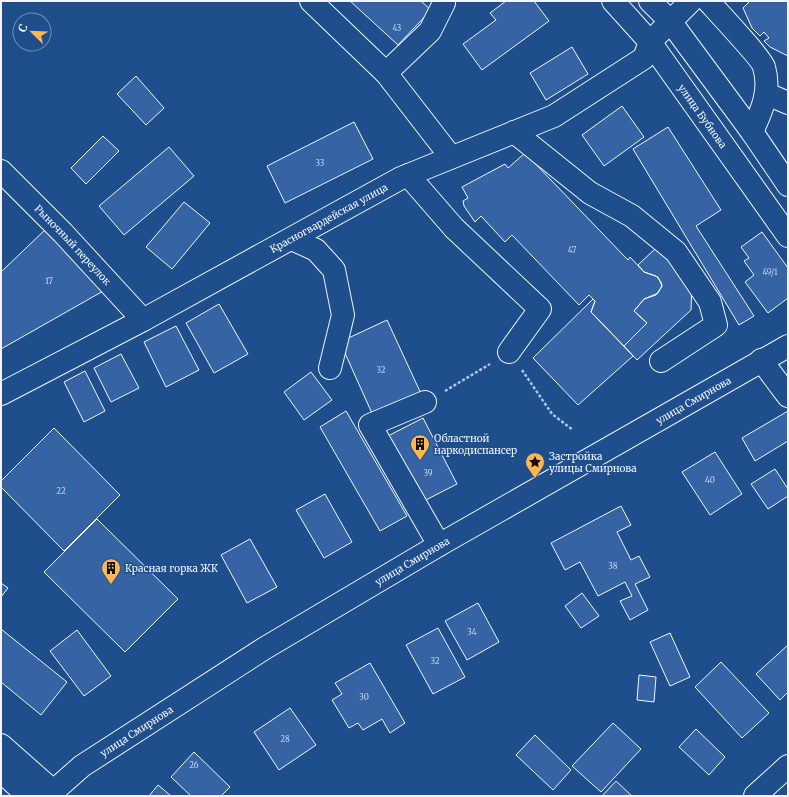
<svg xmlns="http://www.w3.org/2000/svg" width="789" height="797" font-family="Merriweather,serif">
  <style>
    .building { fill: #3563a3; stroke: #f2f6ff }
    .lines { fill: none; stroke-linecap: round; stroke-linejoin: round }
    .minor-casing { stroke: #f2f6ff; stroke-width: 24 }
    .major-casing { stroke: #f2f6ff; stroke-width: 24 }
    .highway-casing { stroke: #f2f6ff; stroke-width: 24 }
    .path { stroke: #b3c4dc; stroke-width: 2.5; stroke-dasharray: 3 2; stroke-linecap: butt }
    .minor { stroke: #1f4e8c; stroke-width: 22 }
    .major { stroke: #1f4e8c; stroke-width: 22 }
    .highway { stroke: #1f4e8c; stroke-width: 22 }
    .labels { text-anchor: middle; stroke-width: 3; stroke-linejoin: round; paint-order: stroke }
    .number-label { font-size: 8px; fill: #c3d1e8 }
    .street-label { font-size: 10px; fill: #f2f6ff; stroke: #1f4e8c }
    .poi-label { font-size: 10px; fill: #f2f6ff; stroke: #1f4e8c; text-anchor: start }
  </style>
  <rect width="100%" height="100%" fill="#1f4e8c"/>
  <path class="building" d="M350,1h71l10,9 -33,35z
    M506,1h28l15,20 -67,49 -19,-26 33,-24 -6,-7z
    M750,1h38v55l-18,-9 -6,-6 5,-3 -5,-6 -4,4 -8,-8 -9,-20z
    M572,47l16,27 -42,26 -16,-27z
    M136,76l28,32 -18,17 -29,-31z
    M622,106l22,31 -40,29 -22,-31z
    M354,122l19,37 -88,44 -18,-37z
    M668,127l53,83 -25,16 58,90 -15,9 -106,-176z
    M103,136l16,15 -33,33 -15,-16z
    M169,147l25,29 -70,59 -25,-29z
    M525,153l103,107 2,-3 14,15 12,4 5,6 1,4 -4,7 -14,6 -10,12 13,12 -23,23 -33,-34 4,-11 -6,-6 -10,10 -67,-70 -7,7 -24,-26 -6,6 -11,-16 -1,-5 5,-3 -6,-11 43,-23 3,4z
    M184,202l26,21 -38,46 -26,-22z
    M47,228l58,62 -104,59v-77z
    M762,232l26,36v30l-20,15 -23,-31 9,-7 -10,-14 5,-3 -8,-11z
    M657,247l35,37 -1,26 -54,50 -13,-14 23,-23 -13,-12 10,-12 12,-4 6,-9 -4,-9 -14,-5 -6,-7z
    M593,299l2,2 -4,11 42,44 -55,49 -45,-47z
    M219,304l29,50 -34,19 -28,-50z
    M387,320l36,78 -48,22 -35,-78z
    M176,326l23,44 -33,17 -22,-45z
    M121,354l18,34 -28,14 -17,-34z
    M85,371l20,40 -21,11 -20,-40z
    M311,372l21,28 -28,20 -20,-28z
    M346,411l61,105 -27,15 -60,-104z
    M788,411v30l-33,20 -13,-23z
    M423,418l34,66 -39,20 -34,-66z
    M54,428l66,67 -56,56 -63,-64v-6z
    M715,452l27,42 -32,21 -28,-43z
    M775,469l13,20v7l-20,13 -17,-25z
    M325,494l27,48 -28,16 -28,-48z
    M621,506l10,19 -14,7 14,28 8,-4 11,21 -15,7 13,26 -18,10 -10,-19 12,-5 -7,-14 -27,14 -18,-34 -15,8 -14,-27z
    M97,519l81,80 -53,53 -81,-80z
    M250,539l27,48 -30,16 -26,-48z
    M1,583l7,5 -7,9z
    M582,593l17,23 -18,12 -16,-22z
    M478,603l21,39 -32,18 -22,-39z
    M438,628l27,49 -32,17 -27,-49z
    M1,629l66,53 -26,33 -40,-33z
    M77,630l34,46 -27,20 -34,-45z
    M670,633l20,44 -20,9 -20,-44z
    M788,645v47l-8,8 -24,-26z
    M721,662l48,51 -27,25 -47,-51z
    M370,663l35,60 -15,10 -8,-14 -19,11 -5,-7 -9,5 -17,-28 10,-6 -7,-11z
    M639,675l17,2 -2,25 -17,-2z
    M290,708l26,37 -37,25 -25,-38z
    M613,723l28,26 -40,43 -29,-26z
    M696,729l29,28 -16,18 -30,-28z
    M535,735l36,35 -18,20 -37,-35z
    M194,752l36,35 -9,9h-30l-20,-19z
    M616,781l16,15h-30z
    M158,785l13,11h-22z"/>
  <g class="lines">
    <g class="minor-casing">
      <g id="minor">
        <path d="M311,1l75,72 44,-42 14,-28"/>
        <path d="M708,1c9,10 54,58 56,66 7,24 -2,43 -12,65"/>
        <path d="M386,73l65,84"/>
        <path d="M767,94l21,9"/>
        <path d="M514,132l76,61 42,23 44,36 34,50 6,23 -55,36"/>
        <path id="s1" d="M1,171l62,62 80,87"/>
        <path d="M408,175l46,53 86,81 -31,43"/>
        <path d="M292,239l24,11 18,20 9,45 -13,53"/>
        <path d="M761,360l27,36"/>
        <path id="s2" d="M1,394l142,-74 258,-142 153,-62 90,-58 6,-16 41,-41"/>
        <path d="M425,402l-55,23 69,120"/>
        <path d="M755,796l33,-30"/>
      </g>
    </g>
    <g class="major-casing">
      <g id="major">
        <path id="s3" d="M613,1l37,41 138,194"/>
        <path d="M1,745l52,46"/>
        <path id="s4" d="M48,796l34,-30 183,-118 174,-103 349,-199"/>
      </g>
    </g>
    <g class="highway-casing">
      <path id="highway" d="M650,1l20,20 82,111 36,53
        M1,771l27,25"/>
    </g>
    <path class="path" d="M522,370l30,44 21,16
      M445,391l45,-27"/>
    <use href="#minor" class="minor"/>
    <use href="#major" class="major"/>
    <use href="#highway" class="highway"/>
  </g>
  <defs>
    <g id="building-pin" transform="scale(1)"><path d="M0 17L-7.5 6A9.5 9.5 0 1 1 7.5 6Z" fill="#ffb74d" stroke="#1f4e8c"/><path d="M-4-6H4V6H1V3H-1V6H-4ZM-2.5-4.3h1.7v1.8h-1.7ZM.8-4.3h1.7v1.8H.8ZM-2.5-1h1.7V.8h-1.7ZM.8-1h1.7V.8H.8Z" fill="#111"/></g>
    <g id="sight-pin" transform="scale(1)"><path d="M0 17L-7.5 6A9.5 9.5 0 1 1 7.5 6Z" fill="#ffb74d" stroke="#1f4e8c"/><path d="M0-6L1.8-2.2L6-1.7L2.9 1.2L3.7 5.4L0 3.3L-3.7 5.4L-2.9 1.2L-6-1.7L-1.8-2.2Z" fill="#111"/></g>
  </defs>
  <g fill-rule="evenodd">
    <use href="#building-pin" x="420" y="444"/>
    <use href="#sight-pin" x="535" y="462"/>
    <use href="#building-pin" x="111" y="568"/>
  </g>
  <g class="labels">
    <g class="number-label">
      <text x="397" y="31">43</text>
      <text x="320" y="166">33</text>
      <text x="572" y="253">47</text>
      <text x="770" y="275">49/1</text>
      <text x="49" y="284">17</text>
      <text x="381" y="373">32</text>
      <text x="428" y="476">39</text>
      <text x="710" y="483">40</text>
      <text x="61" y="494">22</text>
      <text x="613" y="569">38</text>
      <text x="472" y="635">34</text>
      <text x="435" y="664">32</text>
      <text x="364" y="700">30</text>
      <text x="285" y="742">28</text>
      <text x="194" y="768">26</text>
    </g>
    <g class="street-label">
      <text dy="4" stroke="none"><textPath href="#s3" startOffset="146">улица Бубнова</textPath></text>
      <text dy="4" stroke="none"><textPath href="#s2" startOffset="372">Красногвардейская улица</textPath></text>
      <text dy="4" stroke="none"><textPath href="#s1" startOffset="103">Рыночный переулок</textPath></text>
      <text dy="4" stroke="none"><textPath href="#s4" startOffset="758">улица Смирнова</textPath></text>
      <text dy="4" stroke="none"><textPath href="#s4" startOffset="434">улица Смирнова</textPath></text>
      <text dy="4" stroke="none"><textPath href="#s4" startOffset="110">улица Смирнова</textPath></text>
    </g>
    <g class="poi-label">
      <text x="434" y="442">Областной<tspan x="434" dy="12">наркодиспансер</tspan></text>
      <text x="549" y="460">Застройка<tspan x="549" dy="12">улицы Смирнова</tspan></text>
      <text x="125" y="572">Красная горка ЖК</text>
    </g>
  </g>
  <rect width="789" height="797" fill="none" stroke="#f2f6ff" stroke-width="4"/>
  <g transform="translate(32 32) rotate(293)"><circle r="19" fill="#1f4e8c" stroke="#7391ba"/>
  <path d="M0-3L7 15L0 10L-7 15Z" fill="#ffb74d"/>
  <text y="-6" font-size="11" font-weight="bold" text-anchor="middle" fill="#f2f6ff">С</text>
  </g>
</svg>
